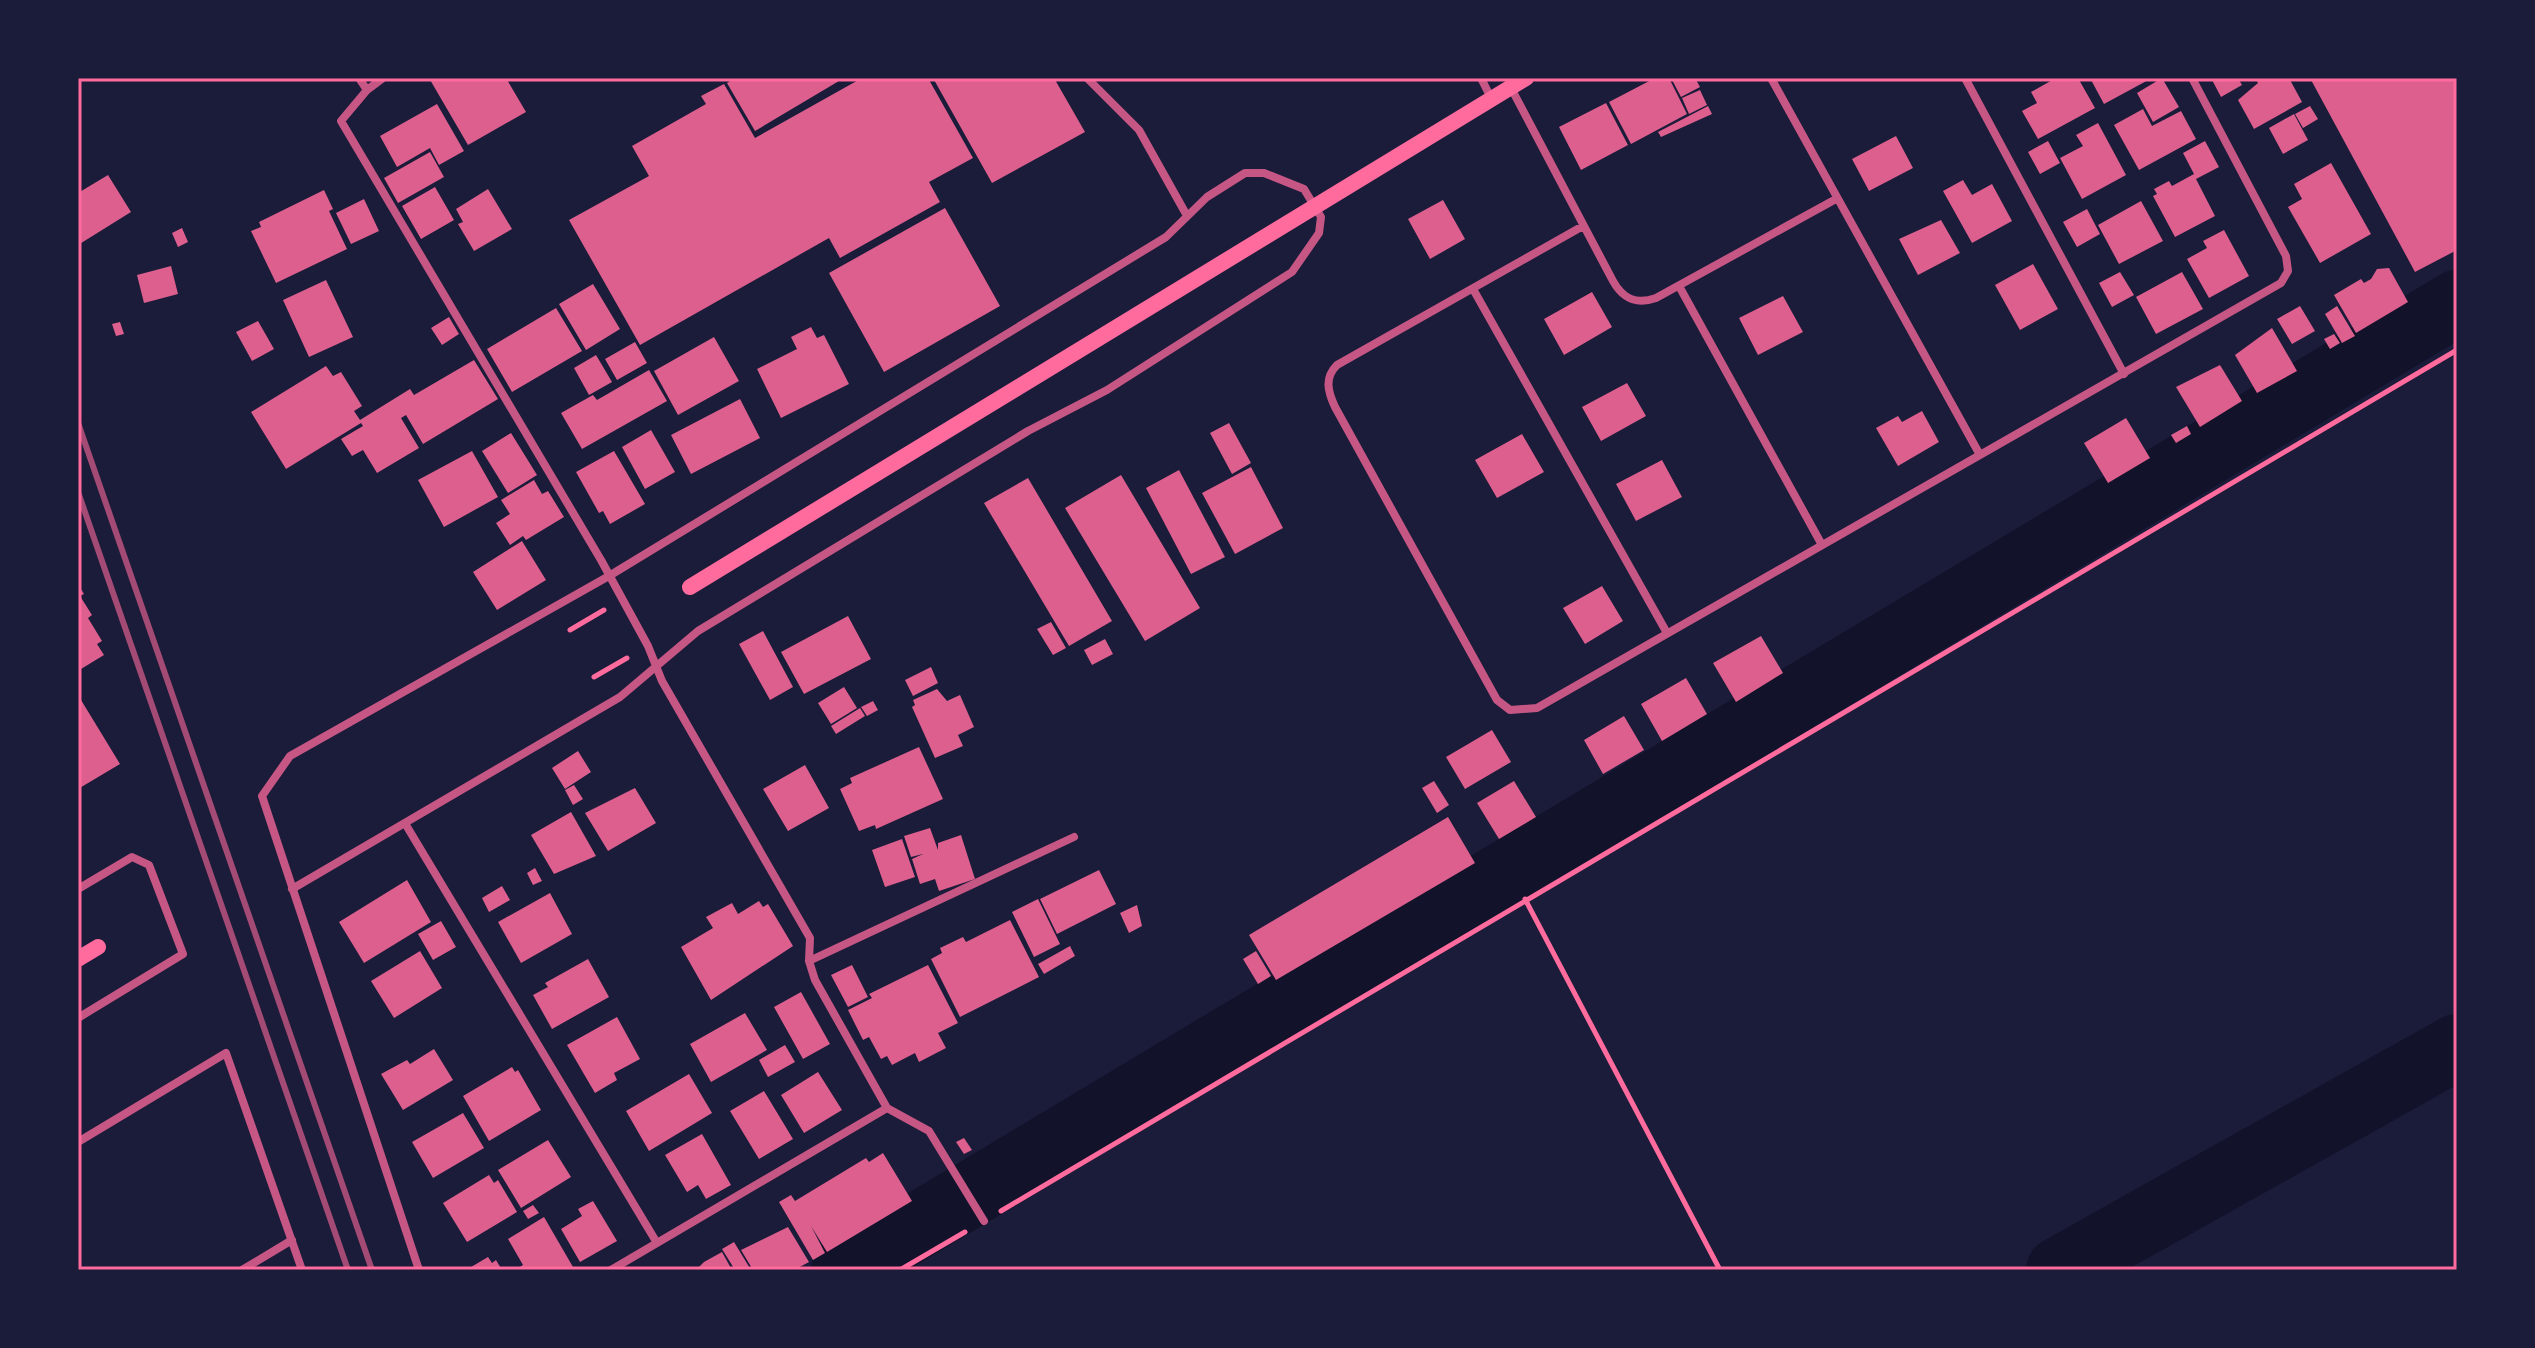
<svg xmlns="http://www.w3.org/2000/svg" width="2535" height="1348" font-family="Karla,sans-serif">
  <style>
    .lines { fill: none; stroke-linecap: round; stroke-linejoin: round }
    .river { stroke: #12122b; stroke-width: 66 }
    .building { fill: #dd5f8e }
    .path { stroke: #ff6b9d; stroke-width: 5 }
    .minor { stroke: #c65784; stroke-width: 8 }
    .secondary { stroke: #ff6b9d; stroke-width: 16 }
    .rail { stroke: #a44b75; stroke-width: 6 }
    .neatline { fill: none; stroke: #ff6b9d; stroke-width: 3 }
  </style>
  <rect width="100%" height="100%" fill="#1b1b3a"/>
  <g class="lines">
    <path class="river" d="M844,1270l1613,-967
      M2059,1270l398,-223"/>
  </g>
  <path class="building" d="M429,78h77l20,34 -58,33z
    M735,78h109l-89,53 -28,-48z
    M862,78h66l45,80 -44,24 11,20 -100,56 -11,-20 -189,107 -71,-125 80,-44 -17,-30 74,-42 -5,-8 23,-12 31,54z
    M933,78h121l31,54 -93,51z
    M1655,78h14l18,36 -56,30 -22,-42z
    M1671,78h24l5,9 -19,10z
    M2056,78h22l17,30 -57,31 -16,-28 15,-8 -6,-11z
    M2090,78h62l-48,26z
    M2162,78l17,29 -26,15 -16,-29z
    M2211,78h27l4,7 -21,12z
    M2255,78h34l13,24 -48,27 -16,-29 20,-17z
    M2310,78h147v172l-42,22z
    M1700,90l7,15 -18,9 -7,-16z
    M1606,103l22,42 -47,25 -22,-43z
    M437,104l27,47 -25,14 -9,-17 -33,19 -17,-31z
    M1708,106l4,8 -51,23 -3,-5z
    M2310,106l8,13 -15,9 -8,-14z
    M2143,109l9,17 29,-15 15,28 -57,31 -25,-45z
    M2294,114l14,26 -25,14 -14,-26z
    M2098,123l28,52 -44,24 -22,-41 23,-12 -7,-11z
    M1896,136l17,32 -44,23 -17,-32z
    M2048,141l12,22 -20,11 -12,-22z
    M2205,141l14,26 -23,12 19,37 -40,21 -22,-41 4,-2 -3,-5 15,-8 3,5 22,-12 -11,-21z
    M430,152l14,25 -46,26 -14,-25z
    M2331,163l40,71 -51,29 -32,-56 14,-8 -8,-15z
    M108,175l23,37 -53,33v-52z
    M1963,180l9,15 20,-11 20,37 -40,22 -29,-52z
    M435,187l19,33 -33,19 -19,-33z
    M488,189l24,40 -38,22 -16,-27 5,-2 -7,-13z
    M324,190l9,19 -4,2 18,38 -71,34 -25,-52 10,-4 -2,-5z
    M364,199l15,32 -28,13 -15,-31z
    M1443,200l22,39 -35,20 -22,-40z
    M2141,201l22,40 -44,23 -21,-39z
    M945,208l55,98 -116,66 -55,-99z
    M2087,209l13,25 -23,13 -14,-25z
    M1941,220l19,33 -42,22 -19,-36z
    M182,228l6,14 -10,5 -6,-14z
    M2224,230l25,46 -40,22 -22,-39 20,-11 -4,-7z
    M2033,264l25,45 -38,21 -25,-45z
    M171,266l7,28 -34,9 -7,-28z
    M2389,268l19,34 -52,31 -22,-38 27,-16 3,4 7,-4 6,-10z
    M2120,272l14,23 -22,12 -13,-24z
    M2182,272l21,37 -47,25 -20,-37z
    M326,280l27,57 -44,20 -26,-57z
    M593,284l27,45 -34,21 -27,-46z
    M1592,292l20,35 -48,28 -20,-36z
    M1783,296l20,36 -45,23 -19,-37z
    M2300,306l15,25 -23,13 -15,-25z
    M2337,306l18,30 -13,7 -17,-29z
    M556,308l26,43 -70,41 -25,-43z
    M449,317l10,17 -17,11 -11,-17z
    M258,321l16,28 -22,12 -16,-29z
    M120,322l4,12 -8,2 -4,-12z
    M811,327l6,11 7,-3 25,49 -68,34 -24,-49 40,-20 -6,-12z
    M2272,328l25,43 -40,22 -22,-38z
    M2334,334l6,9 -10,6 -6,-10z
    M714,337l25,44 -61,34 -24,-44z
    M635,342l12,21 -30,17 -12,-21z
    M596,355l16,27 -23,13 -15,-27z
    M474,360l24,39 -75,45 -17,-29 -5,3 18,30 -42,25 -14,-23 -11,6 -11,-17 22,-13 -2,-3 -75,46 -35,-57 75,-46 7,10 8,-4 21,34 -8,5 6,9 50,-31 4,6z
    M2220,365l22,36 -42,26 -24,-40z
    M649,370l18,31 -85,48 -21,-36 32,-18 4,5z
    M1627,383l19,33 -45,25 -19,-34z
    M740,399l20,39 -69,36 -20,-39z
    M1922,411l17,31 -41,24 -22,-38 22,-12 4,6z
    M2126,418l24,40 -42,25 -24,-40z
    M1229,423l22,40 -19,11 -22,-41z
    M2187,426l4,8 -15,9 -5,-8z
    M651,430l24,42 -30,17 -23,-42z
    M511,433l26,42 -29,18 -26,-42z
    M1522,434l22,38 -47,26 -22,-38z
    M472,451l26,46 -54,30 -26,-47z
    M614,451l31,53 -35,20 -7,-13 -4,2 -23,-41z
    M1662,460l20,37 -46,24 -20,-37z
    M1251,467l32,61 -48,26 -33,-61z
    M1179,470l46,87 -34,17 -45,-86z
    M1121,475l79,133 -55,33 -80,-133z
    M1028,478l84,143 -43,25 -85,-143z
    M534,480l8,14 6,-3 16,26 -38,23 -3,-4 -13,9 -14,-22 14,-9 -9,-14z
    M522,541l24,39 -49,30 -24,-38z
    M78,584l6,10 -4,2 12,19 -4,3 14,23 -5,3 7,11 -23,14 -3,-4z
    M1602,586l21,35 -38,23 -22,-36z
    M848,616l23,43 -67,35 -23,-42z
    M1051,622l15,26 -13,7 -16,-26z
    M763,631l30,56 -23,13 -31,-56z
    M1761,636l22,37 -47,29 -23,-39z
    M1105,639l8,15 -21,11 -8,-15z
    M931,667l7,16 -25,13 -8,-16z
    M1686,678l21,36 -45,27 -21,-37z
    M844,687l13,21 -26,16 -13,-21z
    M937,689l10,12 13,-6 14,32 -16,8 5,11 -28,12 -23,-51 3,-2 -2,-5z
    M78,695l42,69 -42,25z
    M873,701l5,9 -11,6 -6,-9z
    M860,708l5,8 -29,18 -5,-8z
    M1624,716l20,34 -41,24 -19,-34z
    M1492,730l19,32 -46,27 -19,-32z
    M919,747l24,52 -67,30 -1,-4 -16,6 -19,-42 12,-6 -2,-5z
    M578,751l13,21 -26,17 -13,-21z
    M805,765l24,43 -41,23 -25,-42z
    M1434,781l15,24 -12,8 -15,-25z
    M1514,781l22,36 -37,22 -22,-36z
    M574,785l9,14 -10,6 -8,-15z
    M635,788l21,35 -48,28 -23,-38z
    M571,812l25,44 -42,18 -23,-39z
    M1448,817l27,46 -199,117 -27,-45z
    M930,828l8,22v-7l23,-8 14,44 -36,12 -4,-12 -15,5 -8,-25 11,-5 -12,3 -7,-21z
    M902,839l13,38 -30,10 -13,-37z
    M535,868l7,13 -9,4 -6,-12z
    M1099,870l17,34 -59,30 -17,-35z
    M407,880l24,42 -67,41 -25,-41z
    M502,886l8,14 -21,12 -7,-14z
    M550,893l22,41 -51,29 -23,-41z
    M1038,899l22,45 -26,13 -22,-45z
    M759,901l4,6 5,-3 25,42 -82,54 -30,-53 32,-19 -7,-11 26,-14 6,11z
    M1137,905l5,21 -13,7 -9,-20z
    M1010,920l29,57 -79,40 -29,-58 11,-6 -2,-5 23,-11 3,5z
    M441,921l15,26 -23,13 -15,-26z
    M1070,946l5,10 -31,18 -6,-10z
    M420,951l22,37 -48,30 -23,-37z
    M1256,951l15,25 -13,8 -15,-25z
    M588,959l21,38 -57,32 -19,-34 15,-8 -3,-4z
    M852,965l16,32 -20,10 -17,-32z
    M928,965l30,58 -20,10 8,15 -27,14 -4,-9 -23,12 -5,-9 -6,3 -12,-22 -6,3 -15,-30 24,-12 -3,-4z
    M801,992l29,52 -27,15 -29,-52z
    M745,1013l22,37 -56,32 -21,-38z
    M617,1017l23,42 -26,14 3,7 -22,13 -28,-48z
    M785,1045l10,17 -27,15 -9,-17z
    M434,1049l19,31 -50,30 -22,-36 26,-14 3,4z
    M512,1067l3,5 3,-2 23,40 -52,31 -26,-45z
    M818,1072l24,38 -38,23 -23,-38z
    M689,1074l23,39 -63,38 -23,-40z
    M764,1091l29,48 -34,20 -29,-48z
    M463,1113l21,35 -51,30 -21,-36z
    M702,1134l29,51 -25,14 -8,-14 -11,7 -22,-37z
    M964,1138l8,12 -8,4 -8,-12z
    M548,1140l23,37 -50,31 -23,-38z
    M883,1153l29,48 -85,51 -16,-26 14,27 -12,7 -34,-58 12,-7 4,6 71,-43 3,4z
    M489,1175l5,8 4,-3 19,32 -50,30 -24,-39z
    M593,1201l24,40 -37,21 -19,-33 21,-13 -4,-7z
    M533,1205l6,8 -11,6 -5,-8z
    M544,1217l29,50 -5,3h-46l-2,-3 3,-2 -15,-26z
    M788,1227l21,35 -15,8h-41l-12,-20z
    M734,1242l17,28h-16l-13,-21z
    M722,1252l10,18h-36l8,-8z
    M488,1257l4,6 4,-3 6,10h-36z"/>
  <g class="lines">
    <path class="path" d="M570,630l34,-20
      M594,677l33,-19
      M1525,899l195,371
      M1001,1211l1456,-861
      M900,1270l65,-38"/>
    <path class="minor" d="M359,78l8,12 -26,31 260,439 47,86 14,35 148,257 -1,23 6,19 72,128 -276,162
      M1087,78l52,52 47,84
      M1481,78l10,20
      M1771,78l209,377
      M1965,78l159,296
      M1510,86l103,195c10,18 23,24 43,17l180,-99
      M367,90l16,-12
      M1583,226l-246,139c-13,13 -9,27 -2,42l162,293 13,10 27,-2 744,-425 7,-12 -2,-15 -94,-178
      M1679,286l143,259
      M1473,289l194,344
      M406,825l251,418
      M78,889l54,-32 17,8 34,89 -105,64
      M292,889l328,-192 78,-66 330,-200 79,-41 185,-118 27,-39 2,-16 -17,-28 -40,-16h-19l-38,24 -41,40 -557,339 -319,180 -28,40 157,474
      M809,961l265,-124
      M887,1108l42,23 55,90
      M78,1142l148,-89 76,217
      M242,1270l50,-30"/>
    <path class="secondary" d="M690,587l836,-509
      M78,959l20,-12"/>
    <path class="rail" d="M78,423l294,847
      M78,492l270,778"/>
  </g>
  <rect width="2535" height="1348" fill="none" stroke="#1b1b3a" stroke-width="160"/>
  <rect x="80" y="80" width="2375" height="1188" class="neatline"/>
</svg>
